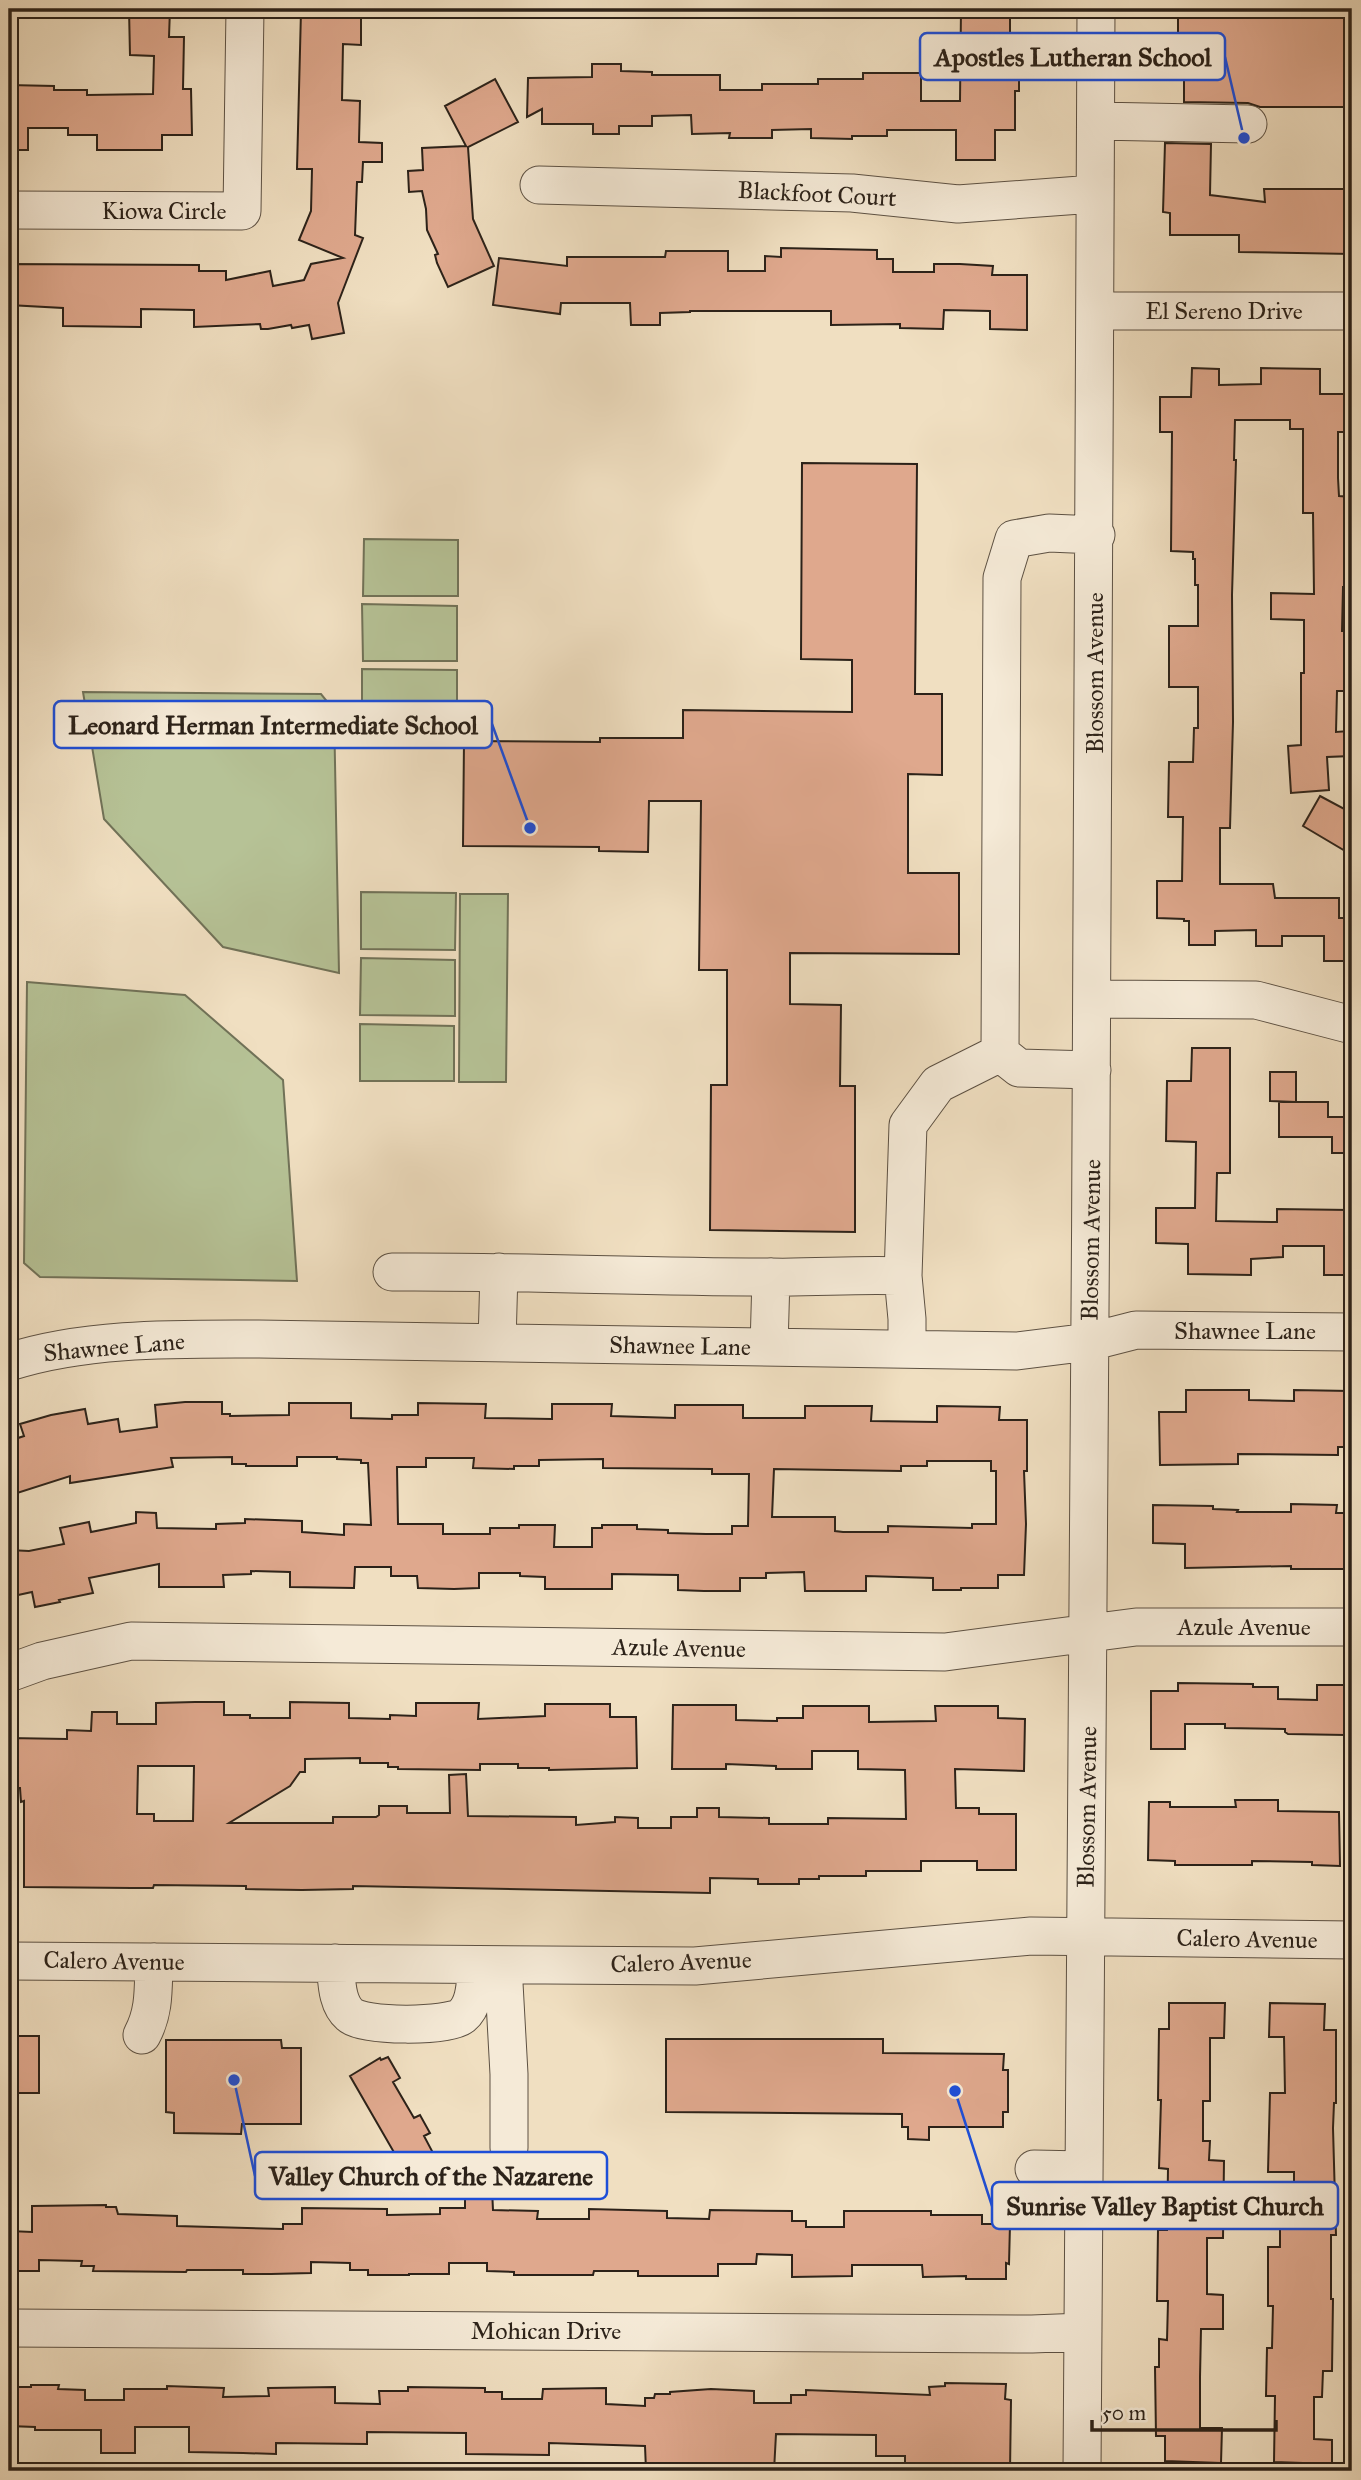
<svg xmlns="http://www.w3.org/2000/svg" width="1361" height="2480" font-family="'IM FELL Great Primer',serif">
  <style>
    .green { fill: #b6c296; stroke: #717258; stroke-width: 2 }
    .building { fill: #dfa88d; stroke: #2c2219; stroke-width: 2; fill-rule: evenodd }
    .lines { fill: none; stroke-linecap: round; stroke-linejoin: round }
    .minor-casing { stroke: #5d5143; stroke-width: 39 }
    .minor { stroke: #f5ead7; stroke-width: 37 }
    .labels { text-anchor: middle; stroke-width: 7; stroke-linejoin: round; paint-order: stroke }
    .street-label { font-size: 24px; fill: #2c2219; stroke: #f5ead7 }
    .leader { fill: none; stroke: #1d4ed8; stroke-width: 2.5 }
    .callout-dot { fill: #1d4ed8; stroke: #f5ead7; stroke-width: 2.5 }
    .callout { fill: #f5ead7; stroke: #1d4ed8; stroke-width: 2.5 }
    .callout-label { font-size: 26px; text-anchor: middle; font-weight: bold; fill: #2c2219 }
  </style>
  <rect width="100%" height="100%" fill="#f0dfc1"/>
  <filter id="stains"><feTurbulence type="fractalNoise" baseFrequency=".00286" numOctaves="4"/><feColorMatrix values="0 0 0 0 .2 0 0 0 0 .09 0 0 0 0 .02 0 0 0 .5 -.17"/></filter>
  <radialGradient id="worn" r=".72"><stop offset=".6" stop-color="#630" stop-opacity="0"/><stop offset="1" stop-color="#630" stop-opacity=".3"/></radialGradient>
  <path class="green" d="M364,539l94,1v56h-95z
    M362,604l95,2v55h-94z
    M362,669l95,1v56l-95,-1z
    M83,692l238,2 13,16 5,263 -116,-26 -119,-128z
    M361,892l95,1 -1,57 -94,-1z
    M460,894h48l-2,188h-47z
    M361,958l94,2v56l-95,-1z
    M27,982l158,13 98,85 14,201 -257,-4 -16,-14z
    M360,1024l94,2v55h-94z"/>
  <path class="building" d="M129,9h41l-1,28h15l-1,52h8l1,46h-30v15h-65v-15h-29v-7h-40v22h-19v-65l45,1v4h33v5l66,-1 1,-38 -24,-1z
    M961,9h49v38h9v44h-4v39h-20v30h-39v-30h-69v6h-35v3l-41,-1v-9l-39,1v8h-43l1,-5 -38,1 -1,-19 -39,1v10h-33v8h-26v-10h-51v-15l-15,8 1,-39 64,-1v-13h29v7l31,1v3h68v15h42v-6h56v-5h45v-6h58v28h39z
    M1178,9h174v98h-92l-12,-4 -64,-1v-61h-6z
    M301,11l60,1v33l-18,-1 -1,56 18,1 -1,41 23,1v19h-19l-1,20h-5l-2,53 8,3 -25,65 6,30 -32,6 -3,-14 -17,3 -1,-3 -23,4h-7l-1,-5 -66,3v-17l-53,-1v18l-78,-1v-18l-54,-3v-41l190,1v6h27v9l44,-9 3,15 31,-6 7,-16 32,-6 -44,-18 12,-29 1,-42h-15z
    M495,79l23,43 -50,25 5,72 21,47 -46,21 -11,-24 -2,-8 3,-1 -11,-24 -1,-21 -4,-18 -13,1 -1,-21 15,-1 -1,-22 44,-2 -21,-40z
    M1165,143l46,1 -1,51 8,1 47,6 -1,-13h88v65l-113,-2v-17h-69v-22l-7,-1z
    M781,248l96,2v9h16v13h41v-8h26l33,2 -1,9h35v55l-37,-1v-18l-46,-1 -1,19 -43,-1v-4l-69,1v-14h-141v1l-30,1v12h-29l-1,-22h-69l-1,11 -67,-9 6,-47 68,8v-9h98l1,-6h62v20h37v-15l16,1z
    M1192,368l27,1v16l42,-1v-16l59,1v25h32v38h-14v46l1,18 13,1v58h-2v25h-2l-1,7h-4l-1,44h10v60h-15l-1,41 13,-1 2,25 -24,1 2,33 -38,3 -3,-47 13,-1v-72h3v-53l-33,-1v-26l43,1 -1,-81h-10v-84h-13v-9h-55l-1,40h2l-4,135 1,127 -3,106h-10v56h53l2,14h64v20h11l-1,43h-25v-25h-42v10h-26v-16l-41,1v14h-26v-24h-5v-2l-27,-1v-37h25l1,-64h-15l1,-55h24l1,-34h4v-41h-29v-61h29v-41h-3v-26h-2v-7l-22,-1 1,-119h-12v-35h31z
    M802,463l115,1 -2,230h27v81l-34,-1v99h51v81l-169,-1v51l51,1 -1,81h15v146l-145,-2 1,-145h16v-115h-28l2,-169h-52l-1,51 -49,-1v-4l-136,-1 1,-105 136,1v-4h83v-28l169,2v-52l-51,-1z
    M1320,796l32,17v42l-49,-29z
    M1192,1048h38v125h-13l-1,48 61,1v-13l73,1 1,65h-27v-29h-41v11l-32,2v16l-63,-1v-30l-32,-1v-35h39l1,-66 -30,-1 1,-60h24z
    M1270,1072h26v30l-26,-1z
    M1279,1102h49v15h24v36h-20v-16h-53z
    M1186,1390h63v10l45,1v-11l56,1 -1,56h-11v8l-100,-1v10l-78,1 -1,-53h27z
    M185,1402h37v12h8v2l59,-1v-12h62v15l41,1v-4h26v-12l68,1 -1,14 67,1v-15h60l-1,12 64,2v-13h68v13h62v-12h67l-1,15 66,1v-16l63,1 -1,13h28v51h-3l2,53 -2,51h-26v13h-37v2h-28v-12l-67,-2v15h-61l-1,-19 -38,1v5h-26v13h-36l-26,-1v-15l-66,-1v15h-67v-12l-25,-1v-3h-41v15l-25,1 -36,-1 -1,-12h-26v-9h-36l-1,21 -64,-1v-15l-39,-1v3l-28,1 1,12h-65v-23l-70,14 4,15 -34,7 1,2 -25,5 -3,-15 -23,5v-47l20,1 35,-7 -4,-16 29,-6 2,10 45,-9v-11l20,1 1,15 59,1v-5l29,-1v-4l57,2v11l42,3v-11l27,1 -3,-62h-7v-3l-24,-1v-2h-40v9h-51v-2h-14v-7l-61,1 2,9 -103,16v-7l-56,18 -5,-15v-38l15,-5 -4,-12 31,-9 34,-6 3,15 30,-5 2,13 37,-5 -2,-22zM426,1458h48l-1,10 41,1v-3h25v-6l64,-1v9l109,1v5h37l-1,52h-16v8h-26l-38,-1v-3l-31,-1v-4h-35v3h-10v19h-38l1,-22h-36v3h-29v6h-47v-10h-45l-1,-57h29zM927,1461h64v10h5v53h-24v4l-84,-2v6h-45l-8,-1v-14h-63l2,-48 127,2v-5h26z
    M1291,1504l46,1 -1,8h11v56h-56v-3l-106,2v-24l-32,-1v-38l60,1v3l25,1 -1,2h54z
    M1178,1683l75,1v3h25v12l39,1v-15h29l-1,50 -57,-1 -3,-2v-3l-60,-1v-4h-40v25h-34v-58h27z
    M195,1702h29v13h26v3h40v-16l59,1v15l41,1v-4l26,1v-13h63l-1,16 67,-3v-12h65v13h26l1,51 -88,2v-2h-31v-4h-38v6l-82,-1v-2h-10v-4h-28v-5l-55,1v13h-5l-10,14 -61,37h104v-6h43l3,-2v-9h28v7h43l-1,-38 17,-1 2,42 108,1v8l39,-3v-5l23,1v10h33v-11h26v-9h22v9l50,1v6h59v-6l78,1 -1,-49 -47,-1v-18h-46v18h-36v-3l-50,-2v5h-54l1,-64h63v15l41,1v-3h26v-12h66v16l67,-1 -1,-15h63v12l27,1 -1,52 -69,-2 1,39h23v6h37v56h-39v-9h-56v10h-55v5h-47v3h-20v5h-41v-5l-48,-1v15l-357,-7v3l-51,1 -56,-1v-3l-92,-1 -1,3h-21l-108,-1v-86l-3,1 -1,-14h-11v-50l58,1v-9l24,1 1,-19h25v12h39v-21zM138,1766h56l-1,55h-39v-7h-17z
    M1235,1800h43v11l61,1 1,54 -28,-1v-3l-60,-1v4h-77v-4l-27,-1 1,-58h21v5h66z
    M1169,2003h56l-1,35h-14v63h-7v40h7l-1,19 15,1 -1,77h-16v56l16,1v34h-22l-1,48v51h22l-1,35 -56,-2v-25h-9l-1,-69h4v-28l8,1 1,-39h-11l1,-71h9l1,-61 -9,-1 2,-68h-3l1,-71h10z
    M1270,2003l55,1 -1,26h12v73h-2l-1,25 3,107h-5v64h2l-1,72h-9l-1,26h-8v42l18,1v24l-58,-2 1,-66h-9l1,-48h5l1,-42h-5v-59h12v-34l14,-2v-39h-26l2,-79h15l-1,-56h-15z
    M13,2036h26v57h-30v-46h4z
    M666,2039h217v14l121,1 -1,16h5v42h-5v15h-74v13l-21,-1v-12h-6v-13l-236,-2z
    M166,2040h115l1,8h19v76h-59l-1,10 -67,-1v-20l-8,-1z
    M388,2057l12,21 -7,4 21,36 6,-3 10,18 -6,3 8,15 -29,17 -53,-92 30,-18 1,2z
    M492,2189l1,21 45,1 -1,8h52v-10l78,2v7l42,1 1,-9 82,1v10h14v6h38v-16h87v4h51v9h28l-1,40 -3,-1v16h-40v-3l-43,1 -1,-12h-70v11l-60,1v-22l-35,-1 -1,10h-38v12h-80v-5h-44l-1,4h-79v-3l-27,-1v-8h-38v11h-40v1h-41v-5h-18v-7l-39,-1v11l-40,1h-28v-4h-56l-1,2 -93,-1 1,-5h-13l1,-5 -43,-1v11h-29v-40l22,1v-26l74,-1v2h10l2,7 59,2v10l106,3v-5h19v-16l85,1v6l53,-1v-6h25v-18z
    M945,2383l61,1 -1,15 6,1 -1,71h-105v-15h-29v-21l-100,-1 -2,37h-83v-2l-45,1 -1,-24 -96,-3v12l-83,-1v-21l-99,-1v12l-91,-1v11l-33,-1 -54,-1v-25h-54v26h-34v-23h-66v-3l-26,-1v-39h22v-2h28l-1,4 27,1v10h39v-11h43v-3l57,2 -1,9 46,-1 -1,-8 67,-1v16l45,1 -1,-13h29v-4l77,1v4h17v7h40l1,-10 63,-1v16l39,2v-8h9l1,-4h15v-2l41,-3 43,2v12h37v-8h15v-5l124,5 -1,-8 16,-1z"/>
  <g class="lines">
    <g class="minor-casing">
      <path id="minor" d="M1096,121l152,3
        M539,185l313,8 106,11 136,-10
        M9,210l233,1 3,-202
        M1096,311h256
        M1093,999l163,1 96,25
        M1092,1070l-73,-2 -19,-15 2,-475 12,-39 35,-6 47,2
        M392,1272c126,-1 252,5 378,5 44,1 88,-3 133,-1l5,-151 30,-41 62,-31
        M903,1276l4,43v30
        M497,1342l2,-70
        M769,1347l2,-70
        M9,1362c77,-25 169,-23 250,-23l758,12 72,-9 47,-12 216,2
        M9,1673l33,-12 89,-20 814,11 191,-25h216
        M9,1961l686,5 336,-30 321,4
        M335,1963c2,17 1,40 15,52 13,12 98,12 112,1 14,-12 13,-34 15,-51
        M503,1965l6,109v74
        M142,2035c13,-24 11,-47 12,-73
        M1034,2169l50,1
        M9,2328l1023,6 51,-2
        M1082,2471c6,-821 12,-1641 14,-2462"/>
    </g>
    <use href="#minor" class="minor"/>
  </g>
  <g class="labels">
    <g class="street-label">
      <text transform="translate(817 194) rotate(3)" y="8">Blackfoot Court</text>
      <text x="164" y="219">Kiowa Circle</text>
      <text x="1224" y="319">El Sereno Drive</text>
      <text transform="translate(1095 673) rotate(-90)" y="8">Blossom Avenue</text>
      <text transform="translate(1091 1240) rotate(-89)" y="8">Blossom Avenue</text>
      <text x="1245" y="1339">Shawnee Lane</text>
      <text transform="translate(680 1346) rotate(1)" y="8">Shawnee Lane</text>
      <text transform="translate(114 1347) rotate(-5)" y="8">Shawnee Lane</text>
      <text x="1244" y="1635">Azule Avenue</text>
      <text transform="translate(679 1648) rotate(1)" y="8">Azule Avenue</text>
      <text transform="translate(1087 1807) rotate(-89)" y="8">Blossom Avenue</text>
      <text transform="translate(1247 1939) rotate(1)" y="8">Calero Avenue</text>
      <text transform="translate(114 1961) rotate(1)" y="8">Calero Avenue</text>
      <text transform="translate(681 1962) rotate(-2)" y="8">Calero Avenue</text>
      <text x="546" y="2339">Mohican Drive</text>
    </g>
  </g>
  <path class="leader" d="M1244 138L1225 57M530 828L492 724M234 2080L255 2176M955 2091L992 2206"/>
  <g class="callout-dot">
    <circle cx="1244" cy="138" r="7"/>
    <circle cx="530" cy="828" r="7"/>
    <circle cx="234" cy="2080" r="7"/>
    <circle cx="955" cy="2091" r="7"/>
  </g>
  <g class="callout">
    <rect x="920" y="33" width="305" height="47" rx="7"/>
    <rect x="54" y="701" width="438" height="47" rx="7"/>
    <rect x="255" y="2152" width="352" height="47" rx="7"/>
    <rect x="992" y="2182" width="346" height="47" rx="7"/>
  </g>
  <g class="callout-label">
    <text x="1073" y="66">Apostles Lutheran School</text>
    <text x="273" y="734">Leonard Herman Intermediate School</text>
    <text x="431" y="2185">Valley Church of the Nazarene</text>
    <text x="1165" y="2215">Sunrise Valley Baptist Church</text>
  </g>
  <rect width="1361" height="2480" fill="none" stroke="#f0dfc1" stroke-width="35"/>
  <rect x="10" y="10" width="1340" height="2459" fill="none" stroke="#2c2219" stroke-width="3.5"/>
  <rect x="18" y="18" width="1326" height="2445" fill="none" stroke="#2c2219" stroke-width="2"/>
  <path d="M1092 2420v10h184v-10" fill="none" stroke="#2c2219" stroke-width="3.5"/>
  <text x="1102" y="2420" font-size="21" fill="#2c2219" stroke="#f5ead7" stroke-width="5" paint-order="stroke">50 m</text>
  <rect width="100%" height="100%" filter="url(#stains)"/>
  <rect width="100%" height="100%" fill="url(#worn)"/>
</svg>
